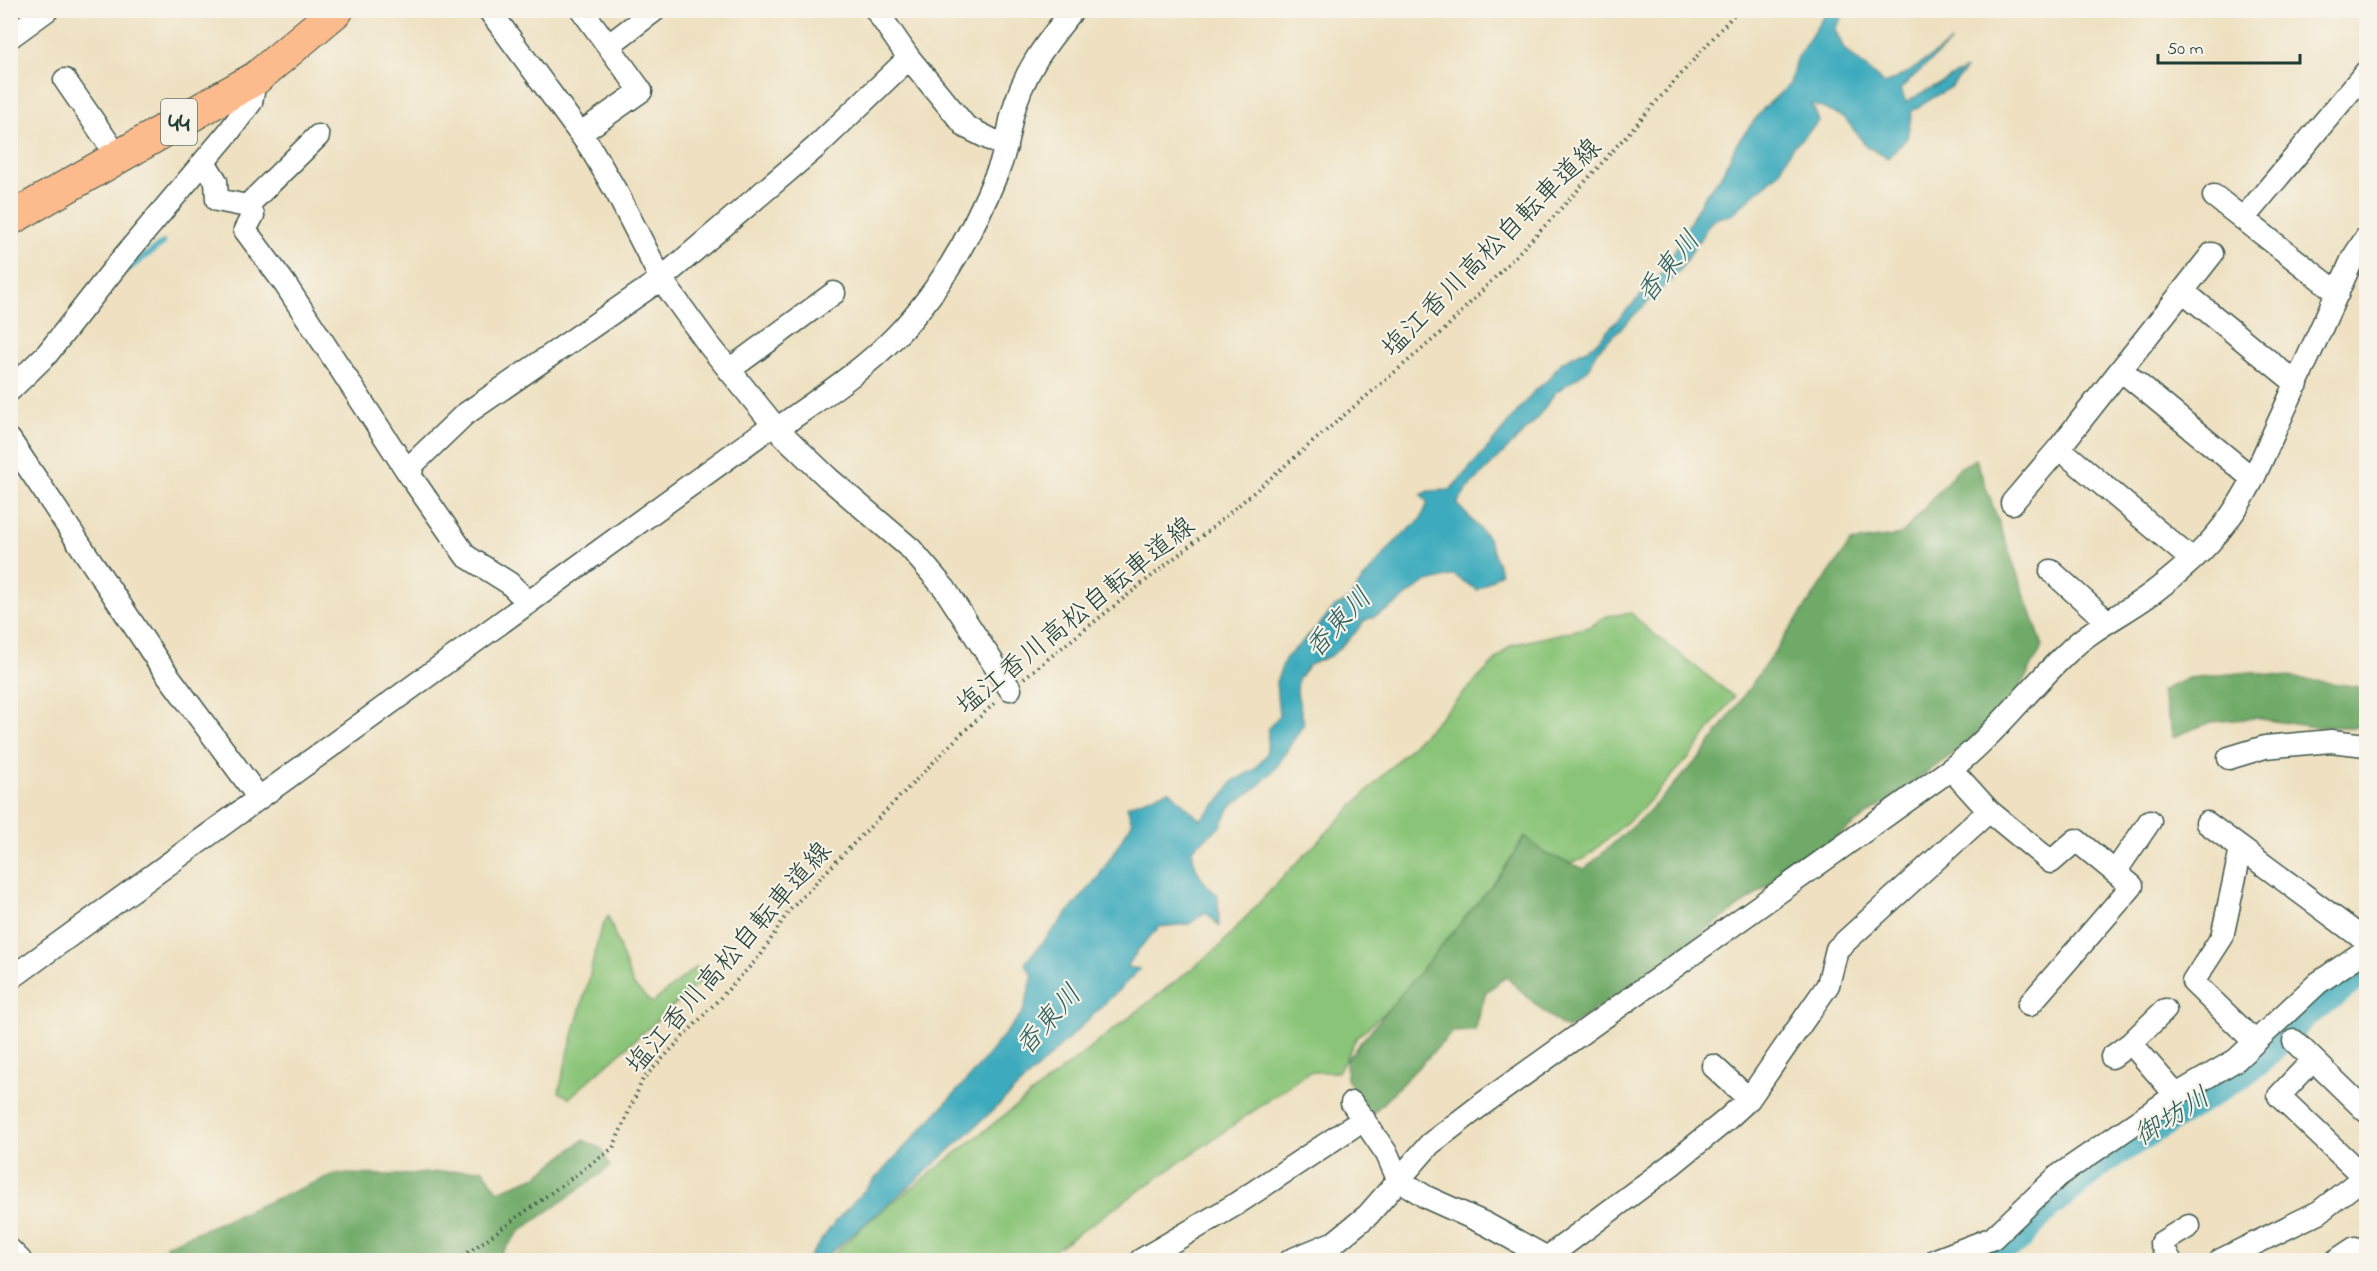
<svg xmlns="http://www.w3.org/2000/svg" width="2377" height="1271" font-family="'Indie Flower','Klee One',sans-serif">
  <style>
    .green { fill: #8ac478; stroke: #548056; stroke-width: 1.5 }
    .forest { fill: #6faa68; stroke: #47744e; stroke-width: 1.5 }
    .water { fill: #3eabbd; stroke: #2e7478; stroke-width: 1.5 }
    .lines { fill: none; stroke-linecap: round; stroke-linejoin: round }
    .stream { stroke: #3eabbd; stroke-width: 6 }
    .river { stroke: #3eabbd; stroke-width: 34 }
    .minor-casing { stroke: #3e5549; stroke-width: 25 }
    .primary-casing { stroke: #3e5549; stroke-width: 35 }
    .path { stroke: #3e5549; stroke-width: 4; stroke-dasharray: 1.5 4.5; stroke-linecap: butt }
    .minor { stroke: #fff; stroke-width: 22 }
    .primary { stroke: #fbbb8d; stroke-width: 33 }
    .labels { text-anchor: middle; stroke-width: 4.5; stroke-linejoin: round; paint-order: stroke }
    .shield { fill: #f7f3e8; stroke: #60746a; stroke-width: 1.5 }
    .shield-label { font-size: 26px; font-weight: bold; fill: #1f3d34 }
    .street-label { font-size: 27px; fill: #1f3d34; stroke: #f7f3e8 }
    .water-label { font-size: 28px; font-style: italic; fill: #285e5d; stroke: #f7f3e8 }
  </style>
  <rect width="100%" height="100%" fill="#f7f3e8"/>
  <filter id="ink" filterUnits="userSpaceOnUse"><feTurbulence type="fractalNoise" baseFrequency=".0167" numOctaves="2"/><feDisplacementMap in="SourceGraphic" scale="12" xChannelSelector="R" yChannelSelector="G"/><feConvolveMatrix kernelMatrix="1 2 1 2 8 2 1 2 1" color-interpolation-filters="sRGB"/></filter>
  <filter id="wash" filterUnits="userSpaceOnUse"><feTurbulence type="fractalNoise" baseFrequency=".008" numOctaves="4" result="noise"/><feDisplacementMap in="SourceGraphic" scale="24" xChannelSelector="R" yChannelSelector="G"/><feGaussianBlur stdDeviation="1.35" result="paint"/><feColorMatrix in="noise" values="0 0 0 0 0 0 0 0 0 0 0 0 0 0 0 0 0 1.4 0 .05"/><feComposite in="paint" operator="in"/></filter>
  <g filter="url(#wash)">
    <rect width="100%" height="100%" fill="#eee0c0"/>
    <path class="green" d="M1631,613l18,17 85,67 -43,58 -49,54 -58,50 -73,19 -81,94 -73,65 -19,35h-29l-269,188h-213l41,-38 350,-274 60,-66 233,-237 78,-18 18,-11z
      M608,916l25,69 19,18 44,-36 10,10 -137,121 -10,-6c8,-37 18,-73 29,-109 7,-26 6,-43 20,-67z"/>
    <path class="forest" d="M1976,459l67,187 -23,41 -52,56 -401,286 -23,-17 -38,-35 -20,15 -11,39 -22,1 -82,83 -24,-36 -1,-19 153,-183 26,-41 19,17 41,16 63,-57 55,-58 148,-212 50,-7 58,-67z
      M2250,672l116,16v39h-52l-59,-9 -44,4 -38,15 -12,-46 27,-13z
      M583,1140l19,9 8,18 -91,65 -23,28h-332l2,-15 169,-71 64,1 84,-6 15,22 39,-15z"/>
    <path class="water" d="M1830,10l16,1 -11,18 9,20 41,35 24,-12 42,-30 -51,47 6,13 60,-33 -14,17 -40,25 -5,27 -19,20 -21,-11 -23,-30 -32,-13 7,17 -28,28 -11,23 -49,43 -15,3 -6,5 -32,50 -82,79 -7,17 -34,24 -20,28 -67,67 -11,16 31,34 13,35 -24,17 -23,-15 -30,8 -36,27 -24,11 -9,12 -23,22 -23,10 -11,14 -1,14 7,30 -28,45 -20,20 -26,19 -9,19 -29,23c2,21 10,34 26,46l1,31 -13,-14 -17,12 -30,3 -21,23 -11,17 13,2c-74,73 -149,145 -227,214 -30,26 -61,51 -91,77h-15l27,-37 135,-145 54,-66 10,-36 -8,-13 74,-87 33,-53 -5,-17 42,-16 31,30 22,-22 11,-17 21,-11 13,-16 1,-25 11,-13 -3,-34 9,-23 36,-36 12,-15 17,-9 10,-16 34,-40 26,-23 8,-17 -7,-8 8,-4 21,-1 41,-46 43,-53 15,-12 11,-16 34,-18 69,-73 41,-76 17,-20 16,-33 27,-35 26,-24 6,-25 30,-46z"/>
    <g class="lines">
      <path class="stream" d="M124,272l39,-29"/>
      <path class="river" d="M1975,1260l40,-22 27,-30 63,-52 133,-83 22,-17 40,-41 66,-49"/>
    </g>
  </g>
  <g filter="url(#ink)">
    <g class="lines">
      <g class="minor-casing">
        <path id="minor" d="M489,10l101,137 28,48 43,84 48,66 68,84 51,49 83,71 34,40 65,100
          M876,10l33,48 57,69 40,20
          M10,37l37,-27
          M609,45l46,-35
          M65,80l53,77
          M581,133l60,-42 -59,-81
          M204,162l12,19 1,19 30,6 6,9 -8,15 40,54 126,193
          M2214,196l124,97
          M247,206l71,-70
          M2243,219l123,-147
          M2184,292l113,92
          M729,370l105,-77
          M2121,370l132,109
          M10,390l37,-36 74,-94 107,-127 23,-31 5,-24
          M777,429c40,-29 83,-56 118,-92 45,-46 80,-109 104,-169 7,-17 9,-34 13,-52 10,-42 34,-73 61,-106
          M10,440l149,223 100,135
          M2059,448l133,112
          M2012,503l47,-55 153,-194
          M2051,571l57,51
          M529,603l-20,-20 -43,-27 -55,-79 1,-12 52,-50 197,-136 155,-132 93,-89
          M2229,758l36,-11 66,-6 35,4
          M1951,769l38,42 62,51 25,-22 56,46 -103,119
          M2207,823l159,118
          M2241,849l-19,88 -29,45 62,60
          M2115,872l35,-51
          M10,979l763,-554
          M2294,1041l72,70
          M2131,1043l45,52
          M2112,1057l19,-14 34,-33
          M2313,1060l-34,36 87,83
          M1713,1066l36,33
          M1352,1103l35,51 11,25 28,18 60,27 65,36
          M10,1250l10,10
          M1141,1260l92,-54 131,-87
          M1291,1260l44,-18 33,-27 62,-71 51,-39 470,-336c44,-34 77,-80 117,-117 24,-24 56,-38 83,-58 45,-34 76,-64 102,-115l100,-221 13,-20
          M1544,1260l127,-95 54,-44 24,-22 79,-114 9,-36 152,-138
          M1936,1260l57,-22 65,-62 118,-81 60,-35 82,-77 48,-33
          M2170,1260l-9,-17 28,-17
          M2221,1260l98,-48 45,-35
          M2337,1260l18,-12"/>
      </g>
      <g class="primary-casing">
        <path id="primary" d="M10,219l246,-141 81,-68"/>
      </g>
      <path class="path" d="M1024,678l189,-151 230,-196 116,-120 179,-201
        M458,1260l155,-112 30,-69 118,-124 27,-43 39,-41 133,-136 35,-32"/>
      <use href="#minor" class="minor"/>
      <use href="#primary" class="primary"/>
    </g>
  </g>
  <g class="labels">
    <rect class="shield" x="161" y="99" width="36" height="46" rx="4.5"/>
    <g class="shield-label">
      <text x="179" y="131">44</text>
    </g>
    <g class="street-label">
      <text transform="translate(1491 247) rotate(-45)" y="9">塩江香川高松自転車道線</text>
      <text transform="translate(1075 615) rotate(-39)" y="9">塩江香川高松自転車道線</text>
      <text transform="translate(728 957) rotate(-49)" y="9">塩江香川高松自転車道線</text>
    </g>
    <g class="water-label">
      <text transform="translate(1667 266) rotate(-51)" y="10">香東川</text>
      <text transform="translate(1337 622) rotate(-47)" y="10">香東川</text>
      <text transform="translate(1047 1019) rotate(-48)" y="10">香東川</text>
      <text transform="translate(2171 1115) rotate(-32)" y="10">御坊川</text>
    </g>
  </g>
  <rect width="2377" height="1271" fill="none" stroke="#f7f3e8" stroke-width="36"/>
  <path d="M2158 54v9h142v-9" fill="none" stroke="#1f3d34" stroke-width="3"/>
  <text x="2167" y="54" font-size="18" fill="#1f3d34" stroke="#f7f3e8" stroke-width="4.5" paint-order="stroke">50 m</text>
</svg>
